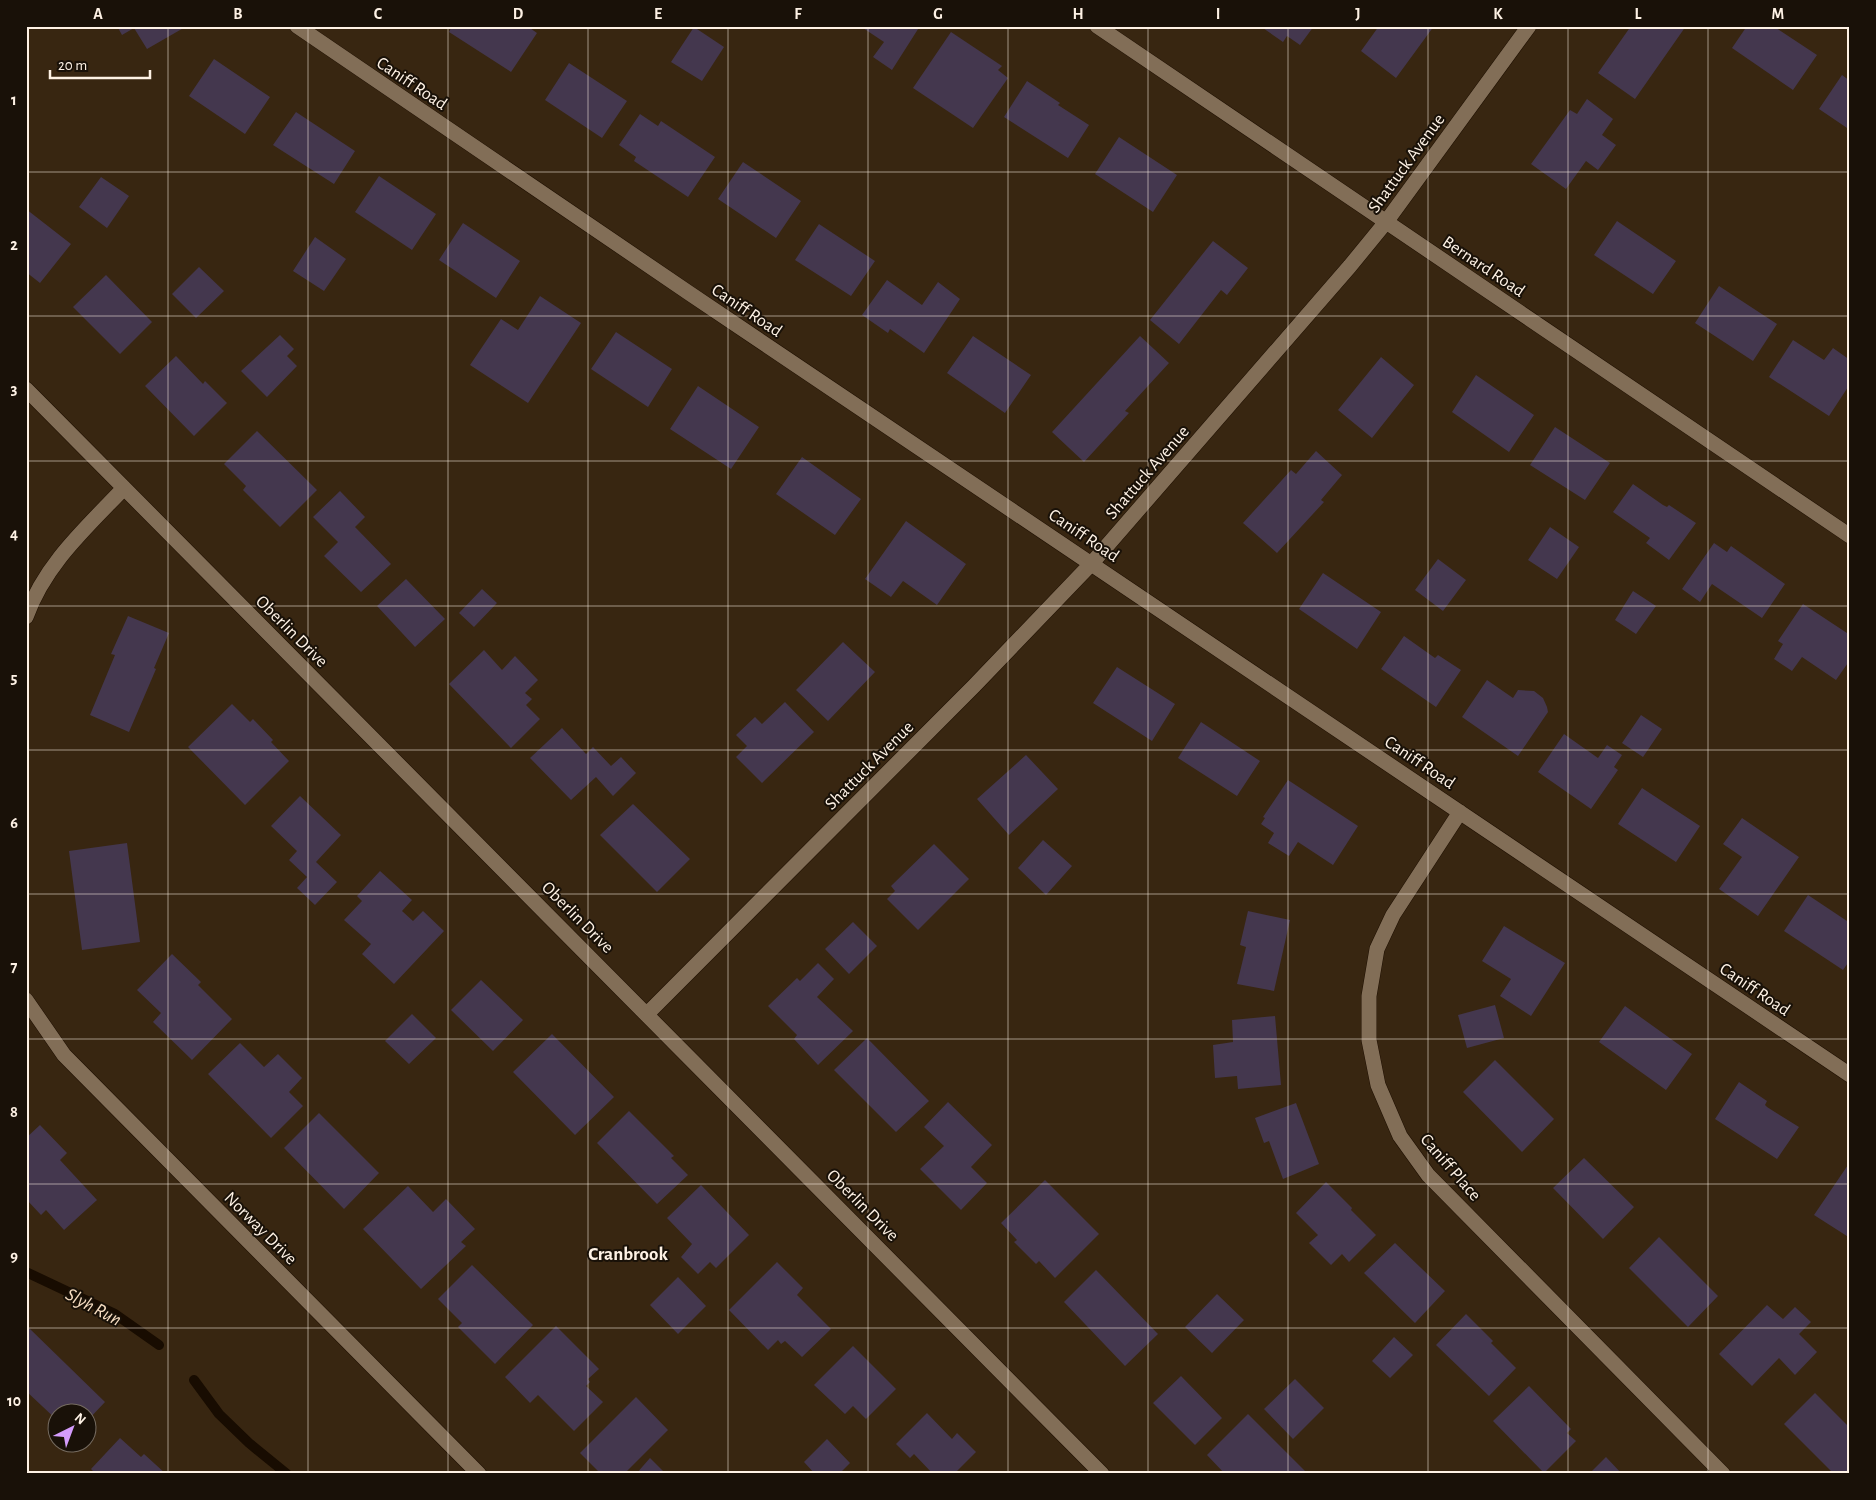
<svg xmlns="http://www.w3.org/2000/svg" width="1876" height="1500" font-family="'Alegreya Sans',sans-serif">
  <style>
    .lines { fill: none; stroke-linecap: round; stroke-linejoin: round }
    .stream { stroke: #180c01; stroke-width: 10 }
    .building { fill: #44374e }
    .minor-casing { stroke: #1e0f00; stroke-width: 16 }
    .minor { stroke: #826e57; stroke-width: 15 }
    .grid { fill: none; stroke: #fef2e5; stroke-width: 1; stroke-opacity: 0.55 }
    .labels { text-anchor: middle; stroke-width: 4; stroke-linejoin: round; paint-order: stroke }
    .street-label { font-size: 18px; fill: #fef2e5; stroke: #191108 }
    .neighbourhood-label { font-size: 19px; font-weight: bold; fill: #fef2e5; stroke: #191108 }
    .water-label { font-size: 19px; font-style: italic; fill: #f6ddc2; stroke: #191108 }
    .neatline { fill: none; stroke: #fef2e5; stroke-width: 2 }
    .grid-label { font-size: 16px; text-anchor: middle; font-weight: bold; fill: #fef2e5 }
  </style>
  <rect width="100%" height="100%" fill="#382611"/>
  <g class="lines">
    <path class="stream" d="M26,1272l89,42 44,31
      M194,1380l25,34 30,29 38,31"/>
  </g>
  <path class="building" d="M117,26h70l-40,23 -13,-21 -12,7z
    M452,26h75l10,7 -26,39 -62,-40z
    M860,26h60l-28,44 -19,-13 11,-15z
    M1260,26h54l-14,19 -13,-9 -4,6z
    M1379,26h55l-38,52 -35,-27z
    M1631,26h55l-51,73 -37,-26z
    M1747,26h26l44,29 -24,35 -61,-42z
    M694,27l30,20 -22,34 -31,-19z
    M951,32l51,34 -4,4 10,8 -35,50 -60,-40z
    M214,59l56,38 -25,37 -56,-38z
    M569,63l58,38 -25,37 -57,-38z
    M1842,75l8,6v49l-31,-21z
    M1027,81l33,22 -2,2 31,20 -21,33 -64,-41z
    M1587,99l26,20 -11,16 14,10 -18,25 -12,-9 -20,28 -35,-25 39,-54 7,4z
    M296,112l59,39 -21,33 -61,-39z
    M640,114l18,12 3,-5 54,36 -27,40 -54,-36 2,-4 -17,-12z
    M1119,137l58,38 -24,37 -58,-38z
    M743,162l58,39 -25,37 -58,-39z
    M379,176l57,38 -24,36 -57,-38z
    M101,177l28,19 -22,32 -28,-21z
    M26,209l45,35 -31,39 -14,-11z
    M1617,221l59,40 -23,33 -59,-39z
    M463,223l57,38 -24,37 -57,-38z
    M819,224l56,37 -24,35 -56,-36z
    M315,237l31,22 -22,32 -31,-20z
    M1213,241l35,27 -21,27 -6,-5 -42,54 -29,-24z
    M199,267l25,24 -28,27 -24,-24z
    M106,275l46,47 -32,32 -47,-47z
    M887,280l35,25 16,-23 22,17 -36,54 -34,-24 -2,4 -26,-18z
    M1719,286l58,38 -24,37 -58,-38z
    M540,296l41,27 -53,80 -58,-38 31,-46 17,11z
    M616,332l56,37 -24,38 -57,-38z
    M280,335l14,14 -7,7 10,10 -30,31 -26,-26z
    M973,336l58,39 -26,38 -58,-40z
    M1140,336l29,27 -44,48 4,2 -45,49 -32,-30z
    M1793,340l31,20 9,-12 17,12v24l-21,32 -60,-39z
    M176,356l27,28 2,-3 22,22 -33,33 -49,-50z
    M1381,357l33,28 -42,53 -34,-28z
    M1476,375l58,40 -25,37 -57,-40z
    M698,386l61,41 -28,42 -61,-40z
    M1555,427l55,36 -25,37 -55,-35z
    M257,431l60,59 -37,37 -37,-37 3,-4 -22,-22z
    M1316,451l26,24 -21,25 3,2 -47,51 -34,-30 48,-53 5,4z
    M802,457l59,42 -26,36 -59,-41z
    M1633,484l30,21 4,2 2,-2 27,18 -27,37 -23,-17 4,-5 -37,-26z
    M340,491l25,26 -10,10 36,37 -30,28 -37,-36 14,-14 -25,-25z
    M906,521l60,43 -29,41 -34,-24 -12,16 -26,-18z
    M1550,527l29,20 -22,32 -29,-19z
    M1714,543l13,9 4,-6 54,38 -23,34 -50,-34 -12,18 -18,-13z
    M1438,559l28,21 -23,31 -28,-21z
    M1323,573l58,39 -24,37 -58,-40z
    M406,579l39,40 -30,28 -38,-41z
    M482,589l15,14 -23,24 -15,-14z
    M1633,591l23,15 -20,28 -21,-14z
    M1803,604l47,31v25l-14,20 -34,-23 -10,14 -18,-12 9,-15 -5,-3z
    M128,616l41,17 -15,35 2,1 -27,63 -39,-17 25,-60 -4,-1z
    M1404,636l31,22 3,-3 23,15 -25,37 -55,-38z
    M843,642l32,30 -47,49 -32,-31z
    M484,650l18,20 13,-14 23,24 -13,13 7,6 -6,6 14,14 -29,29 -62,-64z
    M1117,667l58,37 -23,37 -59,-38z
    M1487,680l26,18 5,-8 16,1 9,7 4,9 1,5 -30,44 -56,-39z
    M785,702l29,30 -52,51 -26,-26 11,-11 -11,-11 19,-18 7,7z
    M232,704l18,18 3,-3 20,21 -2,2 18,19 -44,44 -57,-58z
    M1641,715l21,14 -19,28 -21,-14z
    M1201,722l59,39 -23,35 -59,-38z
    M562,728l24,26 7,-7 18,19 10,-9 15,16 -23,23 -17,-19 -25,23 -41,-42z
    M1564,734l34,24 9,-13 15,10 -8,12 4,3 -27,39 -53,-37z
    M1026,755l32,34 -49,46 -32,-36z
    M1288,780l70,46 -25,39 -35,-23 -9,14 -21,-13 6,-10 -13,-9 4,-6 -2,-1z
    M1642,788l58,38 -24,36 -58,-38z
    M300,796l41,39 -25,27 21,20 -22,23 -18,-17 10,-11 -18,-17 8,-9 -26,-25z
    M633,804l57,55 -33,33 -57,-57z
    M1742,818l57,39 -41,59 -39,-27 23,-32 -19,-13z
    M1043,840l29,26 -26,29 -28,-27z
    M127,843l13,99 -58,8 -13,-99z
    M934,844l35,35 -51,51 -31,-31 8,-8 -4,-5z
    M380,871l32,29 -10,11 11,10 10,-10 21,20 -50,53 -32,-30 9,-10 -27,-24 18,-19 -5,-5z
    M1808,895l42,28v37l-7,10 -59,-39z
    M1248,911l42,9 -16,71 -37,-7 9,-37 -6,-2z
    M853,922l24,24 -28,28 -24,-25z
    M1504,926l61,37 -34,53 -31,-20 11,-17 -29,-18z
    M172,954l29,28 -3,3 34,34 -40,41 -39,-38 8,-9 -24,-23z
    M818,963l16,16 -17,18 36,34 -35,34 -24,-26 3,-4 -29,-29 29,-28 3,3z
    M481,980l42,40 -30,31 -42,-41z
    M1495,1005l9,33 -37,10 -9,-33z
    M1625,1006l67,48 -26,36 -67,-48z
    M412,1014l24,24 -27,26 -24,-23z
    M1275,1016l6,69 -43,4 -1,-13 -22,2 -2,-33 20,-3 -1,-22z
    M552,1034l62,63 -39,38 -62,-63z
    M867,1038l62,63 -33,31 -62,-62z
    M240,1043l24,24 14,-13 24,24 -13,14 14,14 -32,32 -63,-64z
    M1495,1060l59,59 -32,33 -59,-60z
    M1739,1082l28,19 -2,4 2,2 32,20 -22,32 -62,-40z
    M948,1102l44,43 -21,22 16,16 -26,27 -41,-41 24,-23 -20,-19z
    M1296,1103l23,61 -36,15 -14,-38 -5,2 -9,-25z
    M629,1111l45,45 -3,2 17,17 -31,29 -60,-61z
    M319,1113l60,60 -35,36 -60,-61z
    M40,1125l27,28 -7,7 37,40 -33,30 -18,-20 -5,5 -15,-16v-61z
    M1584,1158l50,49 -31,32 -50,-51z
    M1850,1162v76l-36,-23z
    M1045,1180l54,54 -44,44 -16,-17 -3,3 -22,-22 3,-2 -16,-17z
    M1326,1182l26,26 -1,2 25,25 -27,27 -7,-8 -11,11 -22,-22 9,-8 -22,-22z
    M701,1185l48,50 -33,33 -6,-6 -12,12 -17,-17 11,-13 -25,-26z
    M408,1186l25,26 13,-13 29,30 -14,13 5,4 -45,43 -58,-60z
    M1659,1237l59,59 -30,31 -59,-59z
    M1395,1243l50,48 -30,32 -51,-50z
    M777,1262l26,26 -6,7 34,34 -29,28 -17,-16 -4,3 -3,-4 -10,10 -39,-40z
    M472,1265l61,60 -38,39 -37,-37 4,-4 -24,-24z
    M1096,1270l62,64 -33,32 -61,-64z
    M678,1277l28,29 -28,28 -28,-29z
    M1217,1294l27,26 -32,33 -27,-26z
    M1767,1305l16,14 12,-12 16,15 -12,12 18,18 -22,23 -16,-17 -27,28 -33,-32z
    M1466,1314l27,27 -2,2 25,25 -27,28 -53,-51z
    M556,1326l43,43 -11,10 2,3 -4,4 17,16 -29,29 -36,-36 -8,8 -25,-26z
    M29,1328l76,74 -17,18v-8h-30v9l-32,-30v-61z
    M1394,1337l19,18 -23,23 -18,-17z
    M853,1346l43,43 -30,30 -13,-13 -8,8 -31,-29z
    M1181,1376l41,42 -27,27 -42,-42z
    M1295,1379l29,29 -31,31 -29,-30z
    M1529,1386l42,43 -4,4 9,8 -32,32 -51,-52z
    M1815,1393l35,35v44l-2,2h-14l-50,-50z
    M636,1397l32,33 -44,44h-23l-21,-21z
    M927,1413l25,26 5,-6 19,19 -22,22h-21l-19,-20 -4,4 -14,-14z
    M1248,1414l57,57 -3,3h-77l-18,-19z
    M120,1438l21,19 3,-3 22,20h-70l-5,-5z
    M827,1439l23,24 -11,11h-24l-11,-12z
    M1606,1457l16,17h-33z
    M650,1458l16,16h-30z"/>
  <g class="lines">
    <g class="minor-casing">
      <path id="minor" d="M297,26l392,267 1161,782
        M1097,26c252,169 501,341 753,510
        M26,389l1076,1085
        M26,617c19,-53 60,-89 98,-129
        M1460,812l-67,103 -16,34 -8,47v44l9,45 22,51 28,39 295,299
        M26,1000l38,55 415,419
        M647,1014l327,-328 118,-123 258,-297 36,-44 143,-196"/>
    </g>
    <use href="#minor" class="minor"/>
  </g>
  <path class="grid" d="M168,26v1448M308,26v1448M448,26v1448M588,26v1448M728,26v1448M868,26v1448M1008,26v1448M1148,26v1448M1288,26v1448M1428,26v1448M1568,26v1448M1708,26v1448M26,172h1824M26,316h1824M26,461h1824M26,606h1824M26,750h1824M26,894h1824M26,1039h1824M26,1184h1824M26,1328h1824"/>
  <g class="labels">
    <g class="street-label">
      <text transform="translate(412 83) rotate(34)" y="6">Caniff Road</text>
      <text transform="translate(1406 163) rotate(-54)" y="6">Shattuck Avenue</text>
      <text transform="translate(1484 266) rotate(34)" y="6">Bernard Road</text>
      <text transform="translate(747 310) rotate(34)" y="6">Caniff Road</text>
      <text transform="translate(1147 472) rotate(-49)" y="6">Shattuck Avenue</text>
      <text transform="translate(1084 535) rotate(34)" y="6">Caniff Road</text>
      <text transform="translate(292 631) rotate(45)" y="6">Oberlin Drive</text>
      <text transform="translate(1420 762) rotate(34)" y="6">Caniff Road</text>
      <text transform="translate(869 765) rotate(-45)" y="6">Shattuck Avenue</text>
      <text transform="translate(578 917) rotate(45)" y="6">Oberlin Drive</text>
      <text transform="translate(1755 989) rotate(34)" y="6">Caniff Road</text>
      <text transform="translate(1451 1167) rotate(49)" y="6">Caniff Place</text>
      <text transform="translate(863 1205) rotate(45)" y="6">Oberlin Drive</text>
      <text transform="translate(261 1228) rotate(45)" y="6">Norway Drive</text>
    </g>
    <g class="neighbourhood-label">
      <text x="628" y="1260">Cranbrook</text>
    </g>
    <g class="water-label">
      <text transform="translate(94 1306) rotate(28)" y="7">Slyh Run</text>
    </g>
  </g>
  <rect width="1876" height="1500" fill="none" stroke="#191108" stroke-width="55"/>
  <g transform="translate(72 1428) rotate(42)"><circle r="24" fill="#191108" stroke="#756b60"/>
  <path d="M0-4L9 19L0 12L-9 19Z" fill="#d49cfc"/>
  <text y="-8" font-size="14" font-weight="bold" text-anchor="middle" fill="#fef2e5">N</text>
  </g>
  <path d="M50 70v8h100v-8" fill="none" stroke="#fef2e5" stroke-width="2.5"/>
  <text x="58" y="70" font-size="15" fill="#fef2e5" stroke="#191108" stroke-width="4" paint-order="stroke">20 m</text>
  <rect x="28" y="28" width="1820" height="1444" class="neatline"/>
  <g class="grid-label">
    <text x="98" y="19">A</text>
    <text x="238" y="19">B</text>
    <text x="378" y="19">C</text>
    <text x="518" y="19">D</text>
    <text x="658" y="19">E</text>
    <text x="798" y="19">F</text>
    <text x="938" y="19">G</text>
    <text x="1078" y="19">H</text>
    <text x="1218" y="19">I</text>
    <text x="1358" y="19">J</text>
    <text x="1498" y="19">K</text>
    <text x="1638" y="19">L</text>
    <text x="1778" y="19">M</text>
    <text x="14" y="105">1</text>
    <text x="14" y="250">2</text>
    <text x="14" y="394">3</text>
    <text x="14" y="539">4</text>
    <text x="14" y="683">5</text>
    <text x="14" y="828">6</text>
    <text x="14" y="972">7</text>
    <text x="14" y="1117">8</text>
    <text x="14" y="1261">9</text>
    <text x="14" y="1406">10</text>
  </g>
</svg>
